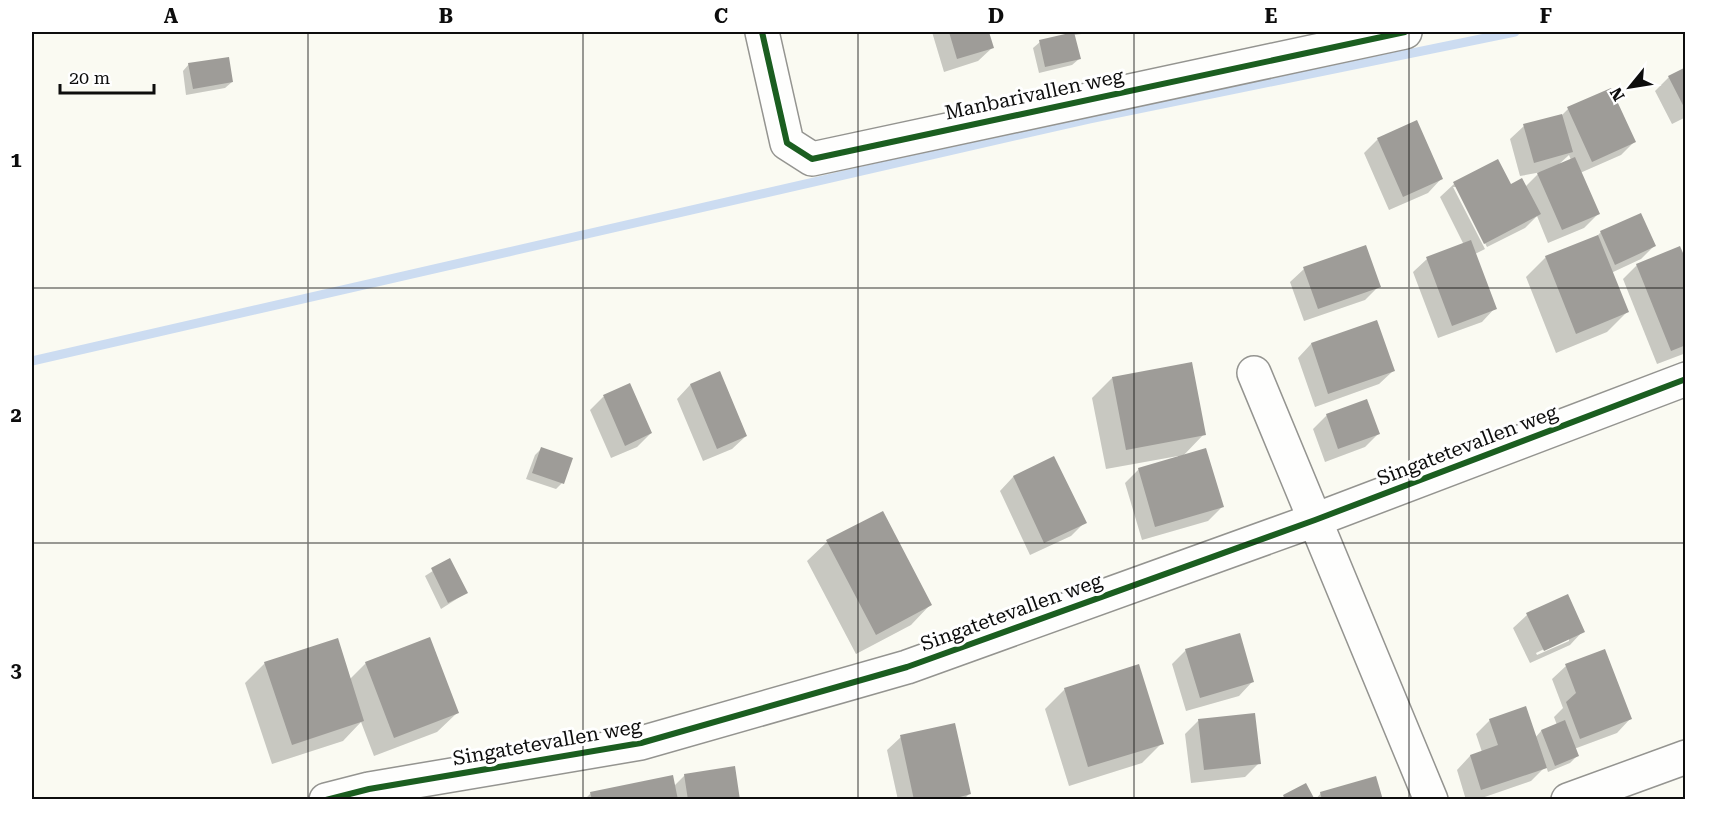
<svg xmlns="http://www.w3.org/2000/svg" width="1717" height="831" font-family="'Roboto Serif',serif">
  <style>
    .shadow { fill: #0003; fill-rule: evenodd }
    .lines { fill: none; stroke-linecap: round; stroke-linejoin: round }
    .stream { stroke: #ccdcf1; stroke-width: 9 }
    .building { fill: #9e9c98 }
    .minor-casing { stroke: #949490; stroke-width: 36 }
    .minor { stroke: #fefefd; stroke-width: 33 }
    .cycleway-casing { stroke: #fff; stroke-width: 10 }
    .cycleway { stroke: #1b5e20; stroke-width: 6 }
    .grid { fill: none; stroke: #0d0d0d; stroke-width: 1.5; stroke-opacity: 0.55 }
    .labels { text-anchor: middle; stroke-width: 6; stroke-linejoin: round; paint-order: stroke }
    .street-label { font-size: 20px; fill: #0d0d0d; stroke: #fff }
    .neatline { fill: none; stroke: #0d0d0d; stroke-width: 2 }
    .grid-label { font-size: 20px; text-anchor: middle; font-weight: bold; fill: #0d0d0d }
  </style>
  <rect width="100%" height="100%" fill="#fafaf2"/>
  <path class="shadow" d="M932,32h55l5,16 -14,13 -34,11z
    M1065,32h32l-23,3 5,24 -7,6 -33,8 -6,-25 7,-6 26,-7z
    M189,64l43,18 -7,6 -39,7 -3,-24z
    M1686,69v48l-14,7 -17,-33 14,-14z
    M1568,109l66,33 -13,13 -41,18 18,41 -14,14 -36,15 -11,-27 -12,12 -38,19 -31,-60h-3l32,62 -10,5 20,54 -13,14 -44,16 -25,-66 14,-13 37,-14 -24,-48 14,-13 43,-23 14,25 14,1 13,-13 9,-3 -27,5 -10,-37 14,-13 37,-10zM1569,155l2,5 -14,6z
    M1378,139l63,40 -13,14 -39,17 -25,-57z
    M1601,232l53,14 -13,13 -30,14 16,39 -20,20 -51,21 -30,-76 20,-20 50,-20z
    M1686,264v89l-29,11 -34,-85 14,-14z
    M1304,269l75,17 -14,14 -61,21 -14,-39z
    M1376,322l17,49 -14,13 -64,23 -17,-49 13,-14z
    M719,373l27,63 -14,13 -29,12 -26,-62 13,-14z
    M1112,378l92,56 -22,23 40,50 -14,14 -66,19 -17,-57 14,-14 39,-11v-2l-72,13 -14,-71z
    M629,385l22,48 -14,14 -26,11 -21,-48 13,-13z
    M1327,415l51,19 -13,13 -40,15 -12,-33z
    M542,448l20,35 -6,6 -30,-10 9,-24z
    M1053,458l32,64 -14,14 -41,19 -30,-64 13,-14z
    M827,542l103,63 -19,20 -55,29 -49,-93z
    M450,560l16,33 -25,16 -16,-33z
    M1527,615l56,16 -13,14 -40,18 -17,-35zM1569,637v4l-32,14 -1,-2z
    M1186,650l66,32 -13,14 -53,15 -14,-47z
    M265,663l84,17 17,-17 91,50 -20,19 -63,24 -13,-34 -18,19 -71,23 -27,-81z
    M1566,666l64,53 -13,14 -43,16 3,7 -7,7 -22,9 -2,-6 -15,15 -55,19h-10l-9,-30 13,-14 12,-4 -6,-18 14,-14 45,18 6,-7 16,-6 -3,-8 9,-9 -11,-29z
    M1065,689l97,54 -20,20 -73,23 -24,-77z
    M1198,721l61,42 -14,14 -54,6 -6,-49z
    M901,737l68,57 -6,6h-65l-11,-50z
    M685,775l54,25h-155l7,-7 83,-7z
    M1321,793l60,7h-66z"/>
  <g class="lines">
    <path class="stream" d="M32,361l1057,-242 426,-87"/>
  </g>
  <path class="building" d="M949,32h40l5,16 -37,11z
    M1074,32l7,27 -36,8 -6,-27z
    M229,57l4,25 -40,7 -5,-26z
    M1686,67v44l-18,-35z
    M1611,88l25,54 -44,20 -25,-55z
    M1562,114l11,38 -39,11 -11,-39z
    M1417,120l26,59 -40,18 -26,-59z
    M1575,157l25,57 -38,16 -25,-57z
    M1498,159l13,25 11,-6 19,36 -57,30 -31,-62z
    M1641,213l15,33 -41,19 -15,-34z
    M1598,235l31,77 -53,22 -31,-78z
    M1471,240l26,69 -45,17 -26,-69z
    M1366,245l15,42 -63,22 -15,-42z
    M1680,246l6,14v85l-15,6 -35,-87z
    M1377,320l18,51 -67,23 -17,-51z
    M1192,362l14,73 -80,15 -14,-73z
    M720,371l27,65 -30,13 -27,-65z
    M630,383l22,50 -27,13 -22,-51z
    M1367,399l13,35 -42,15 -12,-35z
    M541,447l32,11 -9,26 -32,-11z
    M1206,448l18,59 -69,20 -17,-59z
    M1054,456l33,67 -43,20 -31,-67z
    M883,511l49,94 -56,30 -50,-95z
    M450,558l18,35 -20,10 -17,-35z
    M1568,594l17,38 -41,19 -18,-38z
    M1240,633l14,49 -54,16 -15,-49z
    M430,637l29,76 -65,25 -29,-76z
    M338,638l26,83 -72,24 -28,-83z
    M1605,649l27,70 -52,20 -14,-37 10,-9 -11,-29z
    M1139,664l25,80 -76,23 -24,-79z
    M1526,706l21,62 -66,22 -11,-35 28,-10 -9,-26z
    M1255,713l6,51 -57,6 -6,-51z
    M1565,720l14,36 -24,10 -14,-36z
    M955,723l16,71 -23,6h-34l-14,-65z
    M735,766l5,34h-52l-4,-26z
    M673,775l5,25h-86l-2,-8z
    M1376,776l7,24h-61l-2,-8z
    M1306,783l9,17h-30l-2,-5z"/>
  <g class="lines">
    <g class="minor-casing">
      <path id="minor" d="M762,32l25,111 25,16 593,-127
        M1254,373l177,427
        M326,800l43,-11 272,-46 266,-76 408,-147 371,-141
        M1568,800l118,-43"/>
    </g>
    <use href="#minor" class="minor"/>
    <g class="cycleway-casing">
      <path id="cycleway" d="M762,32l25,111 25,16 593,-127
        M326,800l43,-11 272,-46 266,-76 408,-147 371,-141"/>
    </g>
    <use href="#cycleway" class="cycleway"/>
  </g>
  <path class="grid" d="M308,32v768M583,32v768M858,32v768M1134,32v768M1409,32v768M32,288h1654M32,543h1654"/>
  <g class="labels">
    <g class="street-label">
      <text transform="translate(1034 94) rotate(-12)" y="7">Manbarivallen weg</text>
      <text transform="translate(1467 445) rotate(-21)" y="7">Singatetevallen weg</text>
      <text transform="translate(1011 612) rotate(-20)" y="7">Singatetevallen weg</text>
      <text transform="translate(547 742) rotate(-10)" y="7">Singatetevallen weg</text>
    </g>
  </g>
  <rect width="1717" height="831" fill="none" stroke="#ffffff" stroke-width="66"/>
  <g transform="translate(1630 87) rotate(240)" stroke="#ffffff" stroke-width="4.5" paint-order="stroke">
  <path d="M0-4.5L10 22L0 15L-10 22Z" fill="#0d0d0d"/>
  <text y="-9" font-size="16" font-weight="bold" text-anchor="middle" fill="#0d0d0d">N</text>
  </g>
  <path d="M60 84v9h94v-9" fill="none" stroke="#0d0d0d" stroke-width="3"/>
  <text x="69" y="84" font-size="18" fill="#0d0d0d" stroke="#ffffff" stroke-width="4.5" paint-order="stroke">20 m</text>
  <rect x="33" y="33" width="1651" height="765" class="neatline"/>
  <g class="grid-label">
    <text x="171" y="23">A</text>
    <text x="446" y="23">B</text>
    <text x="721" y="23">C</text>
    <text x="996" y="23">D</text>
    <text x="1271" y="23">E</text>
    <text x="1546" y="23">F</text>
    <text x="16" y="167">1</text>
    <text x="16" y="422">2</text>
    <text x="16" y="677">3</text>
  </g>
</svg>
